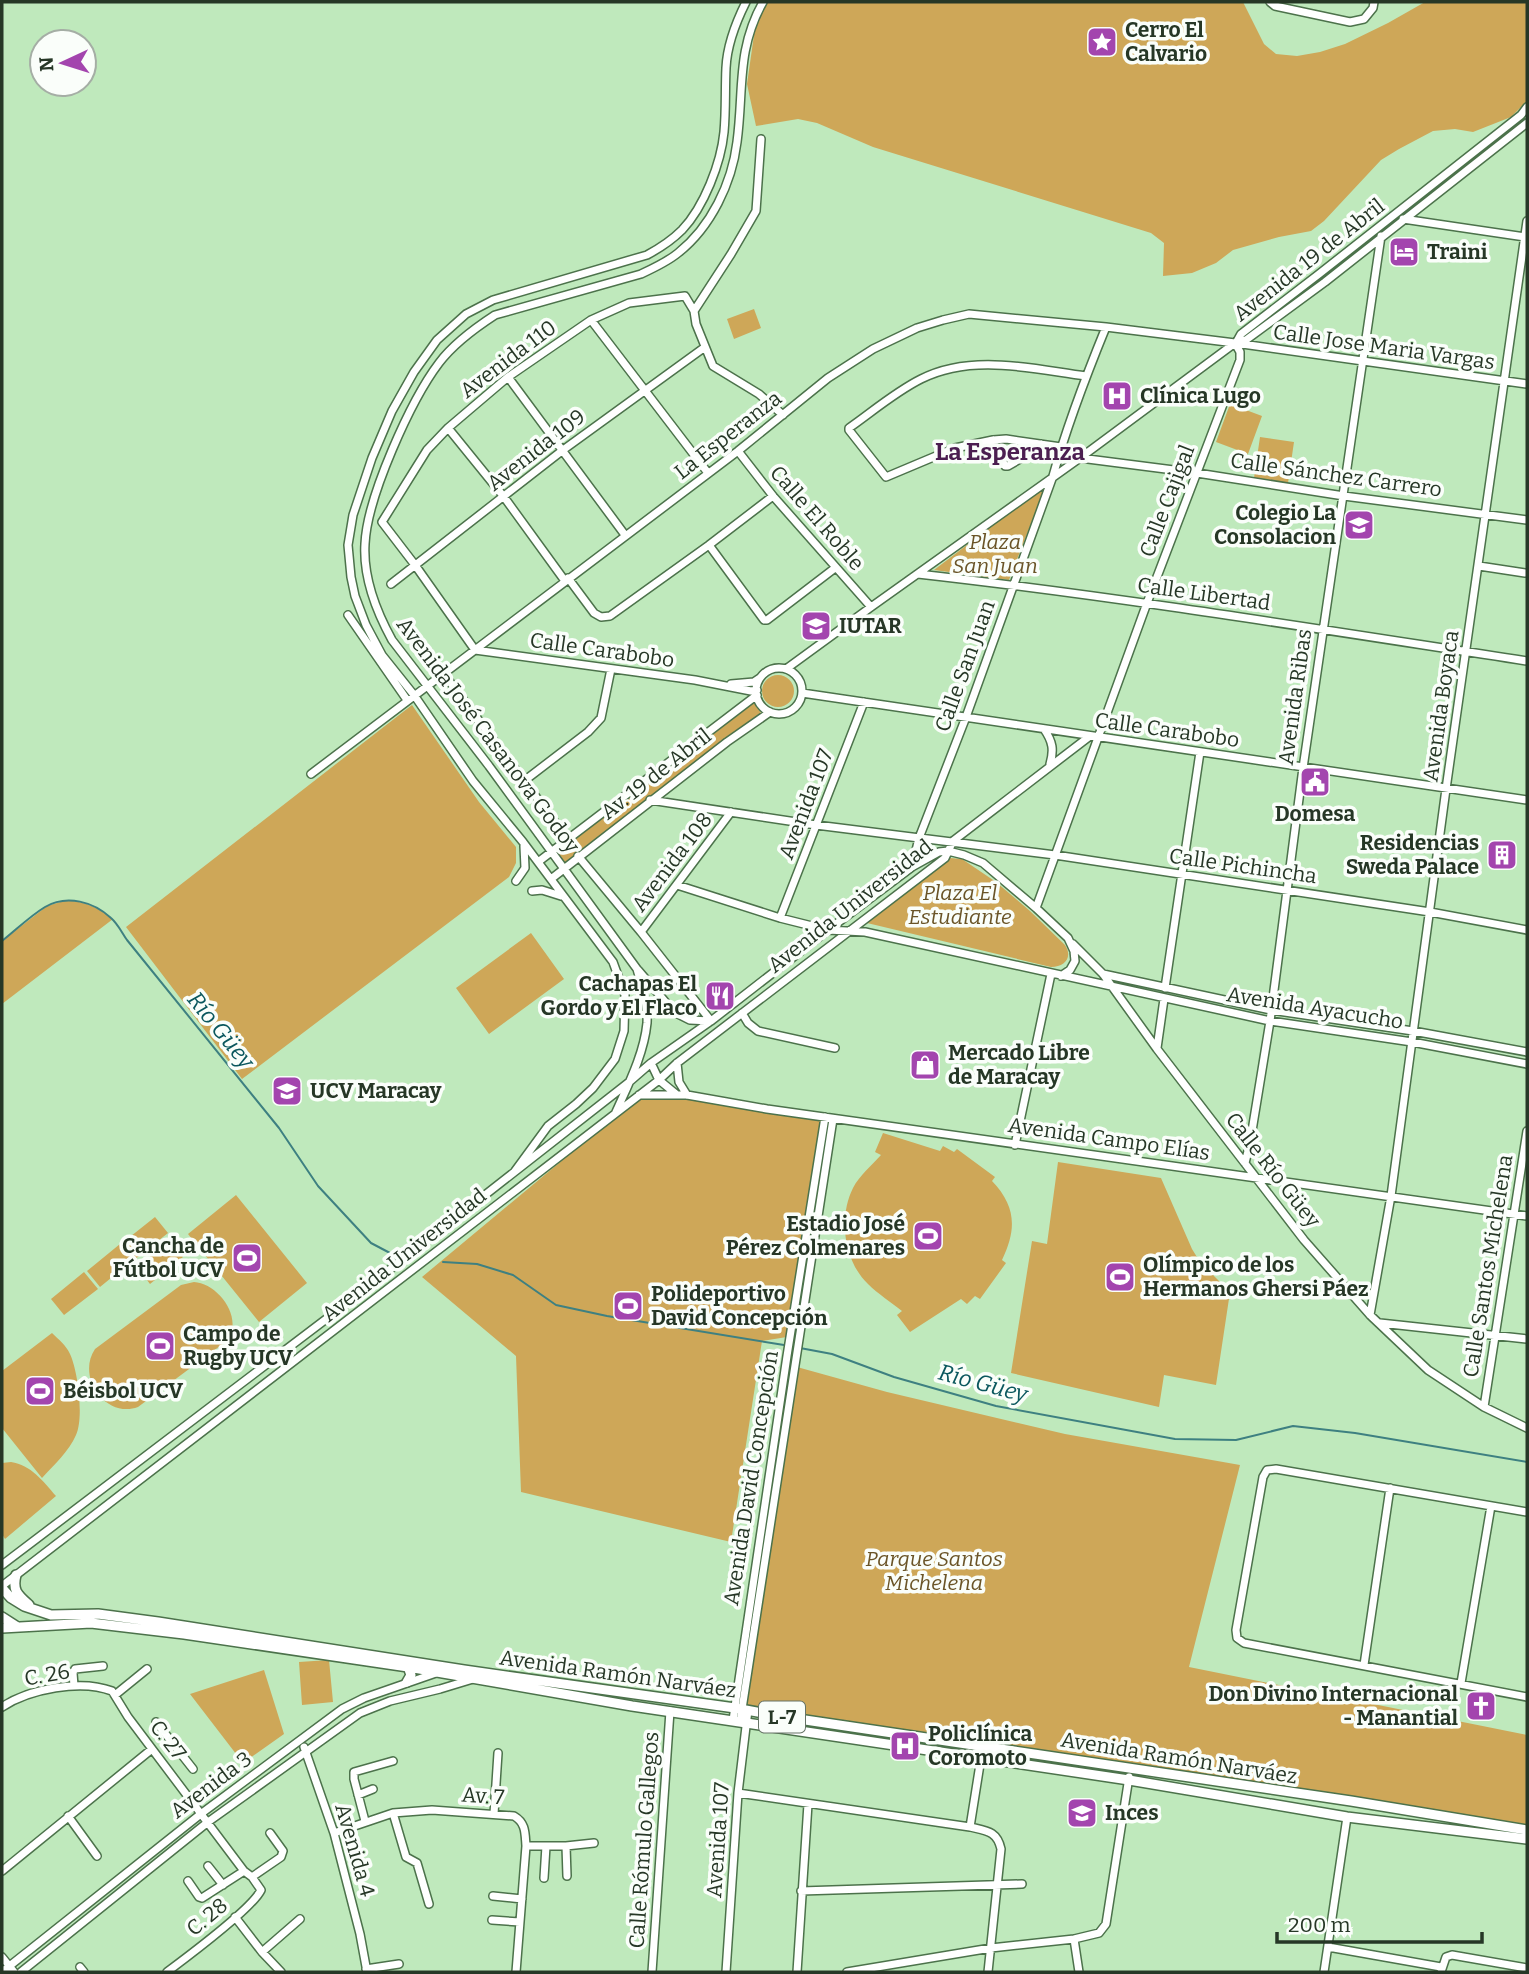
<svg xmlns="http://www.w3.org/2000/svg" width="1529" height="1974" font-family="Bitter,serif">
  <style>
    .green { fill: #cea758 }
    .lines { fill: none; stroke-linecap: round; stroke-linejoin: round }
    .stream { stroke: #3e8081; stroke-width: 2 }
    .minor-casing { stroke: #4c724b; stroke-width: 10 }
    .major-casing { stroke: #4c724b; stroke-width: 12 }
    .minor { stroke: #fff; stroke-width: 7 }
    .major { stroke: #fff; stroke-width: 9 }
    .labels { text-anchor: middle; stroke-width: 7; stroke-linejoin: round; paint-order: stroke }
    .shield { fill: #fafefa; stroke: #667366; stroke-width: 2 }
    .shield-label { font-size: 19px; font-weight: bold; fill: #263726 }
    .poi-label { font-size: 21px; font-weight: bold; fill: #263726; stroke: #fafefa; text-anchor: start }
    .street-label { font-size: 21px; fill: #263726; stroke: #fafefa }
    .park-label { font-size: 21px; font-style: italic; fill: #6a5427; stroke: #fafefa }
    .water-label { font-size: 23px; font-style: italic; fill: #0a575d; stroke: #fafefa }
    .quarter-label { font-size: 24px; font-weight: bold; fill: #4b1e50; stroke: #fafefa }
  </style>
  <rect width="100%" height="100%" fill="#bfe9bc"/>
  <path class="green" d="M764,2h479l21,42 12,10 21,2 23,-4 25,-8 43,-21 37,-21h102v99l-16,16 -38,15 -18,-3 -22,2 -34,18 -18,11 -57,61 -13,10 -32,6 -46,13 -17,13 -24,10 -29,3 1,-33 -13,-10 -278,-86 -56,-24 -19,-4 -42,7 -9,-42 9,-63z
    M754,309l7,19 -27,11 -7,-20z
    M1230,404l32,12 -14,38 -32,-12z
    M1260,437l34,5 -6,41 -34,-5z
    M1046,485l-37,95 -75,-10z
    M762 691a16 16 0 1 1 32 0a16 16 0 1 1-32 0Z
    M754,703l7,10 -196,150 -8,-10z
    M412,705l67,97 37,45v16l-7,14 -267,202 -116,-152z
    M950,858l12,1 34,23 34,29 35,34c8,12 0,22 -14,22l-184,-44z
    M67,900c19,2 30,7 46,19l-111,85v-63l45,-35z
    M531,933l33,46 -75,55 -33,-46z
    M643,1093l187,27 -37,216 -31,5 -31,201 -210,-50 -5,-136 -94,-79z
    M883,1133l57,18 3,-5 11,6 3,-3 38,28 -3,4c24,25 25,48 10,79l4,3 -26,36 -5,-3 -8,8 -6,-5 -51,33 -13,-17 5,-4c-11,-9 -24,-17 -34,-27 -24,-23 -30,-66 -15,-96 6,-12 19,-23 28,-33l-6,-3z
    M1058,1162l103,16 31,71 8,13 30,30 -14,93 -52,-10 -5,32 -148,-34 21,-132 15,3z
    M236,1195l71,88 -48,39 -71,-88z
    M155,1217l13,16 -34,27 -13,-16z
    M170,1241l13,16 -33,27 -13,-17z
    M120,1244l13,16 -33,27 -13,-16z
    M84,1272l14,17 -34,26 -13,-16z
    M194,1282c21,1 45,29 37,51 -2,4 -5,7 -7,10l-86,64c-32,12 -62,-30 -43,-58l86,-64z
    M52,1333c7,7 14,12 18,21 8,17 14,64 6,81 -7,16 -22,30 -34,43l-40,-50v-57z
    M797,1367l90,25 178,42 175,31 -51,202 338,68v93l-267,-45 -514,-72z
    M11,1462c20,3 32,19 45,34l-51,43 -3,-5v-71z
    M329,1660l4,42 -31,3 -3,-43z
    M264,1670l20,64 -41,29 -53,-69z"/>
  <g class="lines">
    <path class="stream" d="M2,941c14,-11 28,-25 43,-34 22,-13 49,-5 66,11 7,6 11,15 16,22l152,188 39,58 53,57 19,10
      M443,1262l34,2 36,11 43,30 51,11 177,29
      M800,1348l32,6 62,23 102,29 179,33 61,1 57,-14 62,7 172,29"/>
    <g class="minor-casing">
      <path id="minor" d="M1270,2l5,4 75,16 14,-3 9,-11 1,-6
        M761,139l-5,72 -25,43 -37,57 2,13 17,42 46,28 24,21
        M1403,219l122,18
        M694,311l-9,-15 -56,7 -38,17 -83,57 -60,51 -21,22 -45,72 33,43 60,85 220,30 56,11 6,-1
        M591,320l117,153
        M1236,343l5,-9 78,-60 202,-159 6,-8
        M1086,376c-54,-7 -114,-23 -165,3 -26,13 -49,33 -72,49v2l37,47 69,-29 38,-8 13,-1 55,8 7,8 12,3 117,15 147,23 183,24
        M508,377l117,158
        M448,428l56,69 61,84
        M993,440l12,26h3l17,-10 16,-12
        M738,451l35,45 98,111
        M709,545l55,75h3l68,-52
        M1479,566l46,7
        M918,574c204,23 406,56 609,87
        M568,578l26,35 7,4 9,-1 99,-71 64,-49
        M391,584l172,-134 142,-103
        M348,615l59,85
        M756 691a23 23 0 1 1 46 0a23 23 0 1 1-46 0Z
        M786,669l85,-62 209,-149 155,-115 11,-3 79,-58 202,-159
        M444,674l125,167
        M731,684l23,-2 6,-4
        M802,693l725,107
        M1044,729c9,13 10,21 6,35
        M311,774l427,-323 90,-73 45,-29 44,-21 26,-8 26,-6 137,13 129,16 292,41
        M524,781l64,-49 13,-14 10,-49
        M650,800l166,25 239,30 375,57 97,18
        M578,856l63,76 70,89
        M538,862l219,-167
        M912,867l7,-29 47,-121 87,-241c14,-51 33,-100 53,-149
        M551,879l176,-137 43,-30
        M516,881l9,-13 -1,-22
        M677,885l103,33 48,12 37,2 405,89 142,21 115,22
        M532,891l10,-1 19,6
        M1036,908l111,-305 93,-243v-8l-5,-9
        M780,918l84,-216
        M641,932l90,-120
        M1073,944l30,30 54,75 147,191 66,75 58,55 56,37 43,21
        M638,970l36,42 16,8 20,1
        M1103,974l168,36 142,21 114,21
        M1165,988l35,-236
        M742,1013l6,10 10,8 77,17
        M1157,1048l7,-49
        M651,1063l8,17 17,14
        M677,1063l2,19 8,13
        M639,1095h48l80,14 760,107
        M616,1112c12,-27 28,-58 31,-89 1,-18 -5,-36 -10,-54l-148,-203 -97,-126c-16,-29 -29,-63 -27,-96 2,-47 46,-144 74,-181 15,-20 36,-35 56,-48l146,-41c13,-6 26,-12 37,-21 33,-26 54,-70 59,-111 7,-51 -1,-92 26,-140
        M1015,1145l36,-171
        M1245,1163l5,-20 20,-122 33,-253 78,-532
        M515,1171l33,-45 28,-22 17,-16 22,-29 9,-28 1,-36 -12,-33 -90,-120 -50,-61 -59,-86 -32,-40 -16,-30 -11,-29 -4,-19 -3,-32 5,-30 19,-57 20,-47 22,-39 23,-32 29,-26 27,-14 154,-45c13,-7 25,-15 35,-25 22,-23 39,-67 42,-98 2,-21 1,-43 2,-64 1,-23 10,-46 20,-66
        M1370,1315l21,-119 55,-407 81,-568
        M1380,1323l147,16
        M1484,1407l43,-276
        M1527,1512l-251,-43 -9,1 -4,7 -27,153 1,8 7,5 283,54
        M2,1565l340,-258 286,-224 23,-20 60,-42 117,-91 84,-63 27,-15 9,-1 16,4 19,8 53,45 32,30 6,13 1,10 -5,9 -9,6
        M2,1586l657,-506 18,-17 268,-205 8,-17 137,-105
        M1364,1665l26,-177
        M1461,1683l30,-177
        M74,1686l-1,-13 2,-4 28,-3
        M115,1695l32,-26
        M2,1707c27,-18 79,-28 110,-16l16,26 116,154 8,6 9,13c-9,19 -74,67 -94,82
        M733,1720l54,-364 38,-239
        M156,1722l37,47
        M740,1722l93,-603
        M304,1747l30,86 26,101 7,38
        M738,1793l232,34c17,4 27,4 31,22l-13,123
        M358,1795l15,-6
        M393,1813l13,44 11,6 12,41
        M494,1814l4,-61
        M68,1816l29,40
        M365,1821l-11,-42v-7l39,-11
        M970,1827l11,-69
        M334,1833l59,-20 39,-3 82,6c12,7 11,17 12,30l-10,126
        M526,1846h40l28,-3
        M566,1846l1,30
        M208,1866l15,19
        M2,1871l150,-122
        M252,1877l29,-20 2,-6 -13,-18
        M544,1878l2,-32
        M188,1881l11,16 3,1 42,-27
        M801,1891l221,-7
        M493,1896l29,3
        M235,1917l27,35 19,20
        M492,1920l28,2
        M1074,1939l5,33
        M1328,1947l113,20
        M262,1952l38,-33
        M2,1957l12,15
        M80,1967l4,5
        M366,1969l33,-5
        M2,1972l200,-159 140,-104 22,-11 72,-25
        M21,1972l187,-150 152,-109 30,-12 50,-12 33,-10
        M652,1972l18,-261
        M726,1972l12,-179 10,-83
        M797,1972l11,-168
        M847,1972l144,-24 83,-9 25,-6 7,-9 23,-147
        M1324,1972l23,-155
        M1441,1972l5,-15 6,-2 75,13"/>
    </g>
    <g class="major-casing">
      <path id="major" d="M16,1575c-4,16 2,20 13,30
        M2,1588l9,10 13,8 27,9 47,-1 60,8 306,48 271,38 50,9 566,84 176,29
        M2,1617l14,9
        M2,1628l89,-5 93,11 224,33 224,39 497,74 218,37 180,22
        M407,1682l4,-7 -3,-8"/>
    </g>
    <use href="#minor" class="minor"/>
    <use href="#major" class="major"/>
  </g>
  <defs>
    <g id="sight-square" transform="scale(1.575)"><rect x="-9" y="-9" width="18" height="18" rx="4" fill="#a345ae" stroke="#fafefa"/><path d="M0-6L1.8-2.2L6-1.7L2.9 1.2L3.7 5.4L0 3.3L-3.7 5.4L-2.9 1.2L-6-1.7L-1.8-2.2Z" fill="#fff"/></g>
    <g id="hotel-square" transform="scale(1.575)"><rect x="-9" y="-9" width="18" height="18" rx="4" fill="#a345ae" stroke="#fafefa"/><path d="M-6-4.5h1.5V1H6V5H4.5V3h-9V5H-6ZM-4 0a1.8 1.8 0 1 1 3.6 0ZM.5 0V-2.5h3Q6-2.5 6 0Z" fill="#fff"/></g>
    <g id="hospital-square" transform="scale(1.575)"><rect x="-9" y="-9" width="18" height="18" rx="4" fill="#a345ae" stroke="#fafefa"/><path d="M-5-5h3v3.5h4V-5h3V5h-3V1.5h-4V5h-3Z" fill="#fff"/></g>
    <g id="school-square" transform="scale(1.575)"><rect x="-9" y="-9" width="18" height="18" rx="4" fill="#a345ae" stroke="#fafefa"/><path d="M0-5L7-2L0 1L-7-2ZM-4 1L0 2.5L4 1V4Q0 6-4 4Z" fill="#fff"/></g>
    <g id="university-square" transform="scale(1.575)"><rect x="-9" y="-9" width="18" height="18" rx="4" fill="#a345ae" stroke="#fafefa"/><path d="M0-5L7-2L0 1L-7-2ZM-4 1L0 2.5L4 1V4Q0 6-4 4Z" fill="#fff"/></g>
    <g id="civic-square" transform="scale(1.575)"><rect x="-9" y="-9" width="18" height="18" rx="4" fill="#a345ae" stroke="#fafefa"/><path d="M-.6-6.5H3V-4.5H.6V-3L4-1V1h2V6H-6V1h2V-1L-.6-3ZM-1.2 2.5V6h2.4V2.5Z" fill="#fff"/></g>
    <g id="building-square" transform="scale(1.575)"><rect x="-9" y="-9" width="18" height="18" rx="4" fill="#a345ae" stroke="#fafefa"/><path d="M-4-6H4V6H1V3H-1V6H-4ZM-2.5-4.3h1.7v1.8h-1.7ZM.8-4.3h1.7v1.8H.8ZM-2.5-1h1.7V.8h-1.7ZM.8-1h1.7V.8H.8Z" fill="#fff"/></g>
    <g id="restaurant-square" transform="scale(1.575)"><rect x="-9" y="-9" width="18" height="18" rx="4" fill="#a345ae" stroke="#fafefa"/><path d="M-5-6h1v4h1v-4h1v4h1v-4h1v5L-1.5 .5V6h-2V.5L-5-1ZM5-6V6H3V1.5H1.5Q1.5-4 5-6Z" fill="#fff"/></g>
    <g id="shop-square" transform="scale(1.575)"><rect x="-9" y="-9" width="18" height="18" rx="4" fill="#a345ae" stroke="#fafefa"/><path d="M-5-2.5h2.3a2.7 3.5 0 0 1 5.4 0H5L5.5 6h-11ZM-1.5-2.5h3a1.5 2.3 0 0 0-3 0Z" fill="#fff"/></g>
    <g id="stadium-square" transform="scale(1.575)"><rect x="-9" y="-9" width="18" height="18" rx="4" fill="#a345ae" stroke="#fafefa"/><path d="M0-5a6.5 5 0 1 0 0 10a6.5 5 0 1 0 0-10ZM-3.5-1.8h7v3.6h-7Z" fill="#fff"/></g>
    <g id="church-square" transform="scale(1.575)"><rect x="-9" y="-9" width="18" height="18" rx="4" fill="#a345ae" stroke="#fafefa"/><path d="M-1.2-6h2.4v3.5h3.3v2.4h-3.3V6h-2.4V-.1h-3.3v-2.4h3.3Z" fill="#fff"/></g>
  </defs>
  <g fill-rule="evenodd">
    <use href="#sight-square" x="1102" y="42"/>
    <use href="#hotel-square" x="1404" y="252"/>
    <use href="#hospital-square" x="1117" y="396"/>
    <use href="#school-square" x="1359" y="525"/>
    <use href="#university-square" x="816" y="626"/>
    <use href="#civic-square" x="1315" y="782"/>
    <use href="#building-square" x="1502" y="855"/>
    <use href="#restaurant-square" x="720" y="996"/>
    <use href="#shop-square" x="925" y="1065"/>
    <use href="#university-square" x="287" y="1091"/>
    <use href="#stadium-square" x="928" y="1236"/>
    <use href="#stadium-square" x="247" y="1258"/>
    <use href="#stadium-square" x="1120" y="1277"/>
    <use href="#stadium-square" x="628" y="1306"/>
    <use href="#stadium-square" x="160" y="1346"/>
    <use href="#stadium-square" x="40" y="1391"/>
    <use href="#church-square" x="1481" y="1706"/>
    <use href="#hospital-square" x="905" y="1746"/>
    <use href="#school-square" x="1082" y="1813"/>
  </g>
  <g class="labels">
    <rect class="shield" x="759" y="1701.5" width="46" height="31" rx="5"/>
    <g class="shield-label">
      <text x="782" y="1724">L-7</text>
    </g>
    <g class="poi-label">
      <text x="1125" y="37">Cerro El<tspan x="1125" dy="24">Calvario</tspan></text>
      <text x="1427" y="259">Traini</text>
      <text x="1140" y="403">Clínica Lugo</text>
      <text x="1336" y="520" text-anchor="end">Colegio La<tspan x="1336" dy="24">Consolacion</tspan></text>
      <text x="839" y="633">IUTAR</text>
      <text x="1315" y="821" text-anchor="middle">Domesa</text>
      <text x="1479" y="850" text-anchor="end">Residencias<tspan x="1479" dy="24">Sweda Palace</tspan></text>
      <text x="697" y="991" text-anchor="end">Cachapas El<tspan x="697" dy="24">Gordo y El Flaco</tspan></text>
      <text x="948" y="1060">Mercado Libre<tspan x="948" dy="24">de Maracay</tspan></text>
      <text x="310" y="1098">UCV Maracay</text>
      <text x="905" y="1231" text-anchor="end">Estadio José<tspan x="905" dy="24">Pérez Colmenares</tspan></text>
      <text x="224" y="1253" text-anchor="end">Cancha de<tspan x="224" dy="24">Fútbol UCV</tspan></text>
      <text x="1143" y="1272">Olímpico de los<tspan x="1143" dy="24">Hermanos Ghersi Páez</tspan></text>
      <text x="651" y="1301">Polideportivo<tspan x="651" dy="24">David Concepción</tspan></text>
      <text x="183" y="1341">Campo de<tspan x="183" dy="24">Rugby UCV</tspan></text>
      <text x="63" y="1398">Béisbol UCV</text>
      <text x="1458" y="1701" text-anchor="end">Don Divino Internacional<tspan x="1458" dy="24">- Manantial</tspan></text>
      <text x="928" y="1741">Policlínica<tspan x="928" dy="24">Coromoto</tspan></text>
      <text x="1105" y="1820">Inces</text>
    </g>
    <g class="street-label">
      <text transform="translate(1309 260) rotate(-38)" y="7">Avenida 19 de Abril</text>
      <text transform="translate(1384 347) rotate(8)" y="7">Calle Jose Maria Vargas</text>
      <text transform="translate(508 359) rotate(-37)" y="7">Avenida 110</text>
      <text transform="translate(728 435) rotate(-38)" y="7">La Esperanza</text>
      <text transform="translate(536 450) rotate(-38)" y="7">Avenida 109</text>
      <text transform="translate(1336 475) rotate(8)" y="7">Calle Sánchez Carrero</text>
      <text transform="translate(1167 501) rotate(-69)" y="7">Calle Cajigal</text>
      <text transform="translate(817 518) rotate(49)" y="7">Calle El Roble</text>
      <text transform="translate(1204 594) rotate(8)" y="7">Calle Libertad</text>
      <text transform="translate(602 650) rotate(8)" y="7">Calle Carabobo</text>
      <text transform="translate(965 666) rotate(-70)" y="7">Calle San Juan</text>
      <text transform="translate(1295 697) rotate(-82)" y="7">Avenida Ribas</text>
      <text transform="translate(1441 706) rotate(-82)" y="7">Avenida Boyaca</text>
      <text transform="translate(1167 730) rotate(8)" y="7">Calle Carabobo</text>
      <text transform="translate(488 735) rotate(53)" y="7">Avenida José Casanova Godoy</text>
      <text transform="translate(656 774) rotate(-38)" y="7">Av. 19 de Abril</text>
      <text transform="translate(806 804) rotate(-69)" y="7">Avenida 107</text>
      <text transform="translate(672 862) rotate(-53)" y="7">Avenida 108</text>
      <text transform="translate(1243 866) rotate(8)" y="7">Calle Pichincha</text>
      <text transform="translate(850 906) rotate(-38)" y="7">Avenida Universidad</text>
      <text transform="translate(1315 1008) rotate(9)" y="7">Avenida Ayacucho</text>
      <text transform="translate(1109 1139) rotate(8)" y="7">Avenida Campo Elías</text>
      <text transform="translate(1273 1170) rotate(52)" y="7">Calle Río Güey</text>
      <text transform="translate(404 1255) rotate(-38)" y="7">Avenida Universidad</text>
      <text transform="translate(1488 1266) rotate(-81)" y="7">Calle Santos Michelena</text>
      <text transform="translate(751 1478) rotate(-81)" y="7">Avenida David Concepción</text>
      <text transform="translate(618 1674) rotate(8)" y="7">Avenida Ramón Narváez</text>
      <text transform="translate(47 1675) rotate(-10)" y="7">C. 26</text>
      <text transform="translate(168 1740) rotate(52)" y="7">C. 27</text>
      <text transform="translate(1179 1758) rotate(9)" y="7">Avenida Ramón Narváez</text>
      <text transform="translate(211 1785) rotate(-37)" y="7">Avenida 3</text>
      <text transform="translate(483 1796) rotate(4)" y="7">Av. 7</text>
      <text transform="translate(644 1840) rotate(-86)" y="7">Calle Rómulo Gallegos</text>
      <text transform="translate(718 1840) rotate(-86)" y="7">Avenida 107</text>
      <text transform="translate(355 1850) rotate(74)" y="7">Avenida 4</text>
      <text transform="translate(207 1917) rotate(-40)" y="7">C. 28</text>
    </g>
    <g class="park-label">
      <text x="995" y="549">Plaza<tspan x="995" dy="24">San Juan</tspan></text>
      <text x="960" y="900">Plaza El<tspan x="960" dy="24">Estudiante</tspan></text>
      <text x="934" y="1566">Parque Santos<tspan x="934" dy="24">Michelena</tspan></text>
    </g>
    <g class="water-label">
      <text transform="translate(221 1030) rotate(51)" y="8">Río Güey</text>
      <text transform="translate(983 1383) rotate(15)" y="8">Río Güey</text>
    </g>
    <g class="quarter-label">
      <text x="1010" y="460">La Esperanza</text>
    </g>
  </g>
  <rect width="1529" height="1974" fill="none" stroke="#263726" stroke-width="7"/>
  <g transform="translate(63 63) rotate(266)"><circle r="33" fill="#fafefa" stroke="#a5aea5" stroke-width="2"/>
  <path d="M0-5L12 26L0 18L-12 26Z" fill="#a345ae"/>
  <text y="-10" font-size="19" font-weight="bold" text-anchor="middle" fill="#263726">N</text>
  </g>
  <path d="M1277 1932v10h205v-10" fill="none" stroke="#263726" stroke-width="3.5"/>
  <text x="1288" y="1932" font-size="21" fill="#263726" stroke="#fafefa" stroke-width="5" paint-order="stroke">200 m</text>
</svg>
